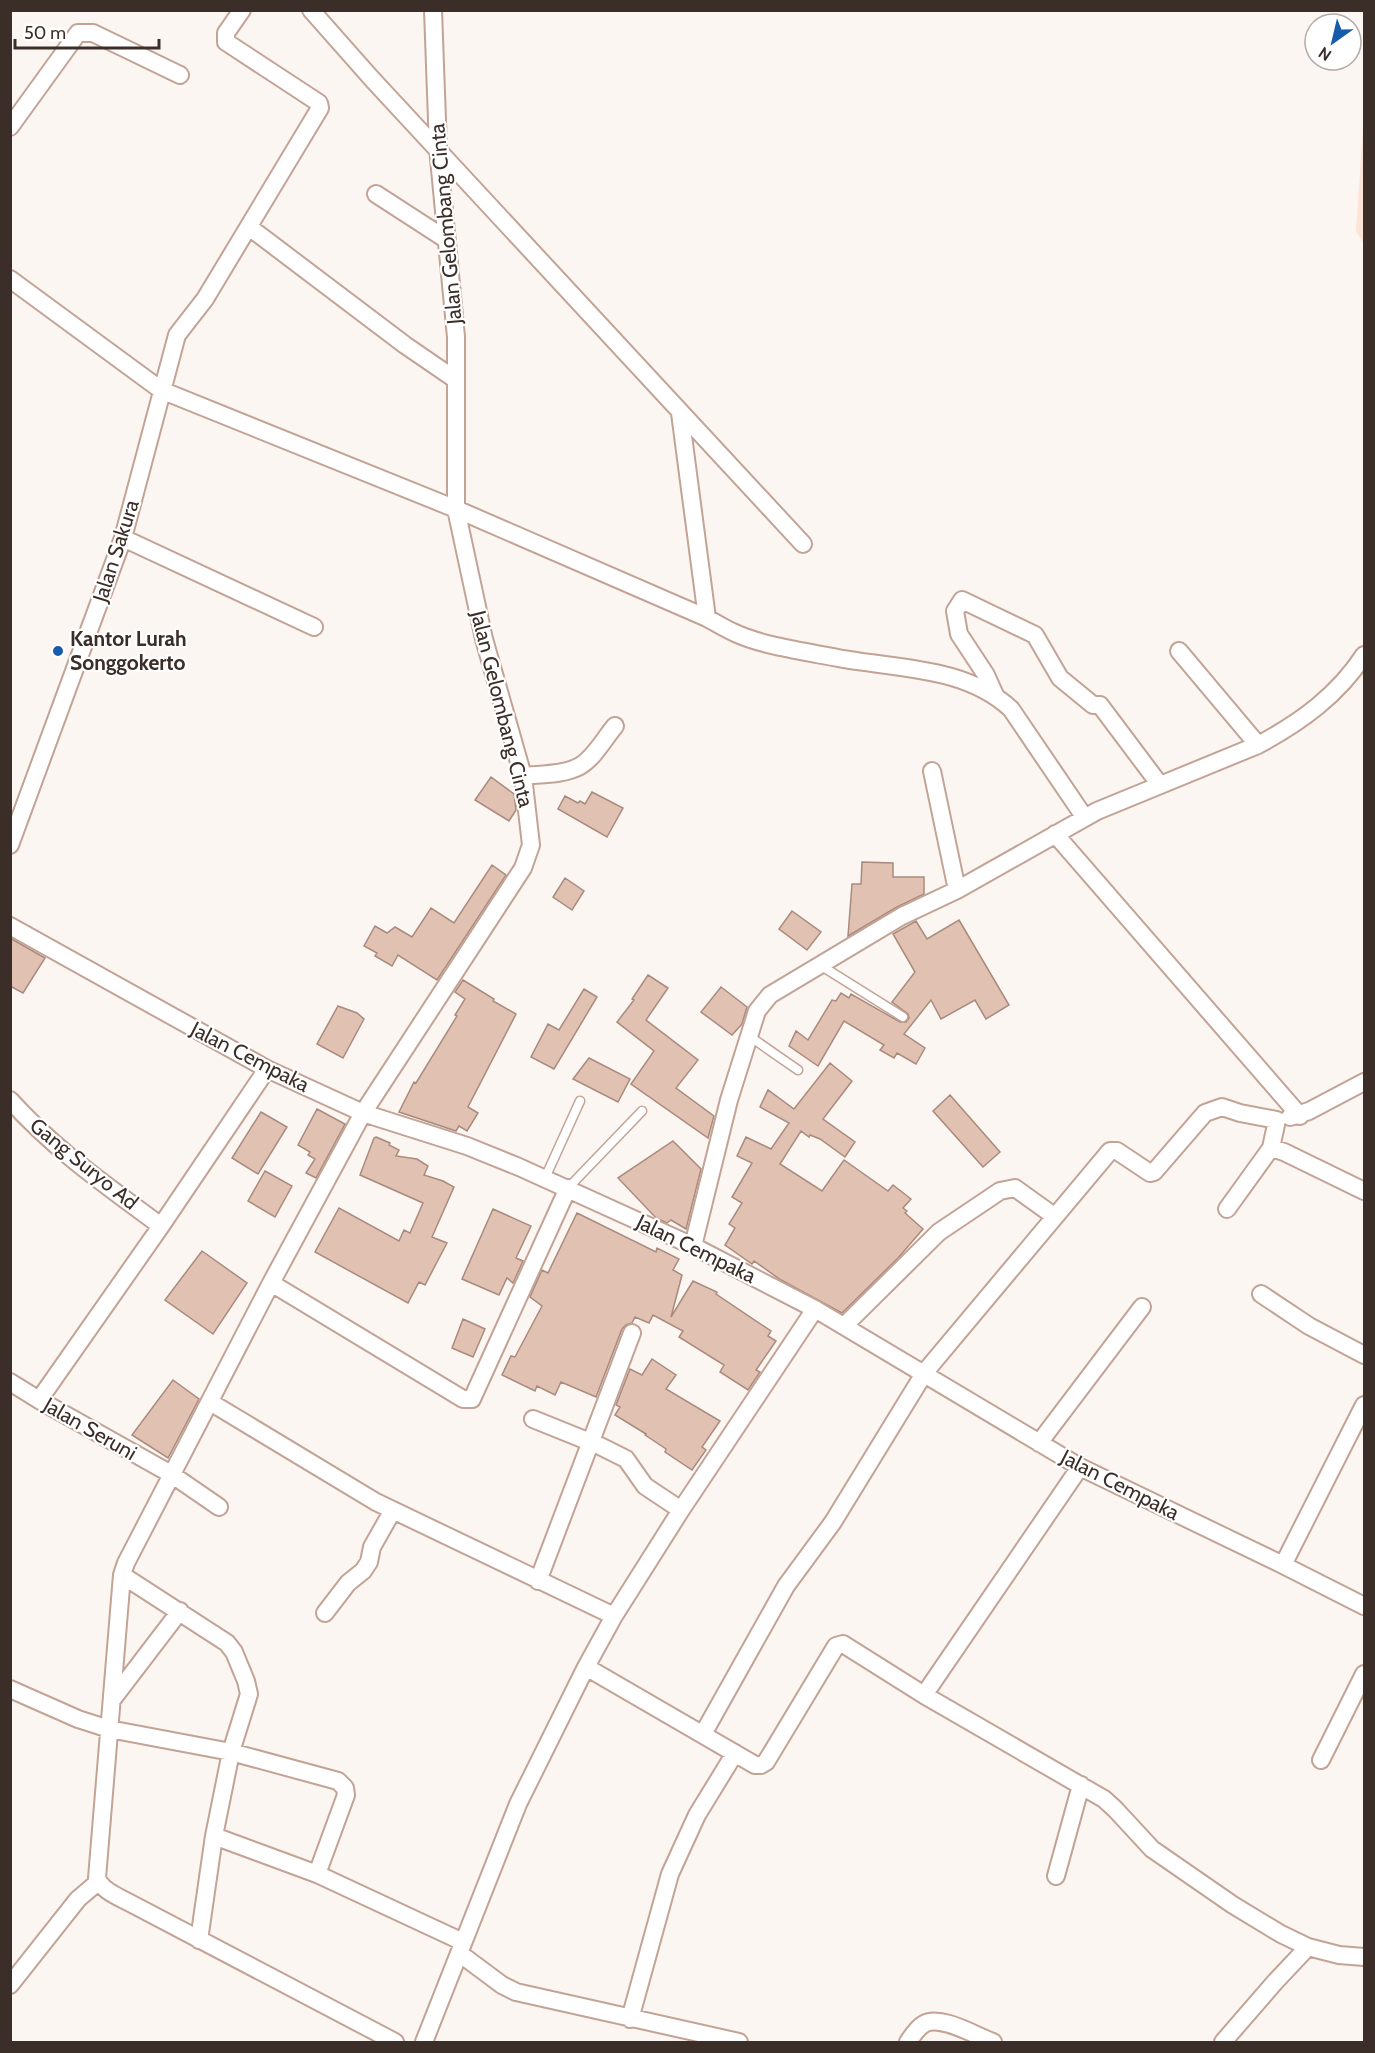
<svg xmlns="http://www.w3.org/2000/svg" width="1375" height="2053" font-family="Cabin,sans-serif">
  <style>
    .green { fill: #fee3d7 }
    .building { fill: #e1c1b2; stroke: #a98a7c; stroke-width: 1.5 }
    .lines { fill: none; stroke-linecap: round; stroke-linejoin: round }
    .lane-casing { stroke: #c2a395; stroke-width: 11 }
    .street-casing { stroke: #c2a395; stroke-width: 20 }
    .lane { stroke: #fff; stroke-width: 8 }
    .street { stroke: #fff; stroke-width: 16 }
    .poi-dot { fill: #175bab; stroke: #fff; stroke-width: 2 }
    .labels { text-anchor: middle; stroke-width: 4.5; stroke-linejoin: round; paint-order: stroke }
    .street-label { font-size: 21px; fill: #3b2e28; stroke: #fff }
    .poi-label { font-size: 21px; font-weight: bold; fill: #3b2e28; stroke: #fff; text-anchor: start }
  </style>
  <rect width="100%" height="100%" fill="#fcf6f2"/>
  <path class="green" d="M1363,127h1v117l-8,-13z"/>
  <path class="building" d="M491,777l23,17 2,16 -7,11 -34,-21z
    M592,792l31,16 -16,29 -49,-28 7,-13 13,7 2,-2 5,3z
    M862,862l31,1v14h31v17l-27,13 -49,29 4,-52h9z
    M492,865l14,10 -69,105 -39,-25 -6,11 -17,-10 2,-3 -13,-7 11,-20 12,7 8,-6 17,10 19,-29 23,15z
    M565,878l19,13 -12,19 -19,-13z
    M792,911l29,21 -14,18 -28,-21z
    M959,920l50,85 -23,14 -11,-19 -34,19 -10,-19 -27,34 21,14 -9,16 -19,-11 -3,5 -14,-8 4,-5 -40,-24 -26,45 -29,-20 7,-15 12,9 24,-40 4,1 5,-8 8,5 2,-4 49,28h6l3,-4 -1,-4 -16,-12 23,-30 -22,-38 23,-13 11,18z
    M10,938l35,20 -22,35 -13,-7z
    M648,975l20,13 -22,32 52,40 -22,28 38,28 -6,22 -77,-54 23,-33 -37,-29 17,-22 -2,-1z
    M463,980l31,19 -1,2 23,13 -48,93 10,6 -11,18 -8,-5 -3,5 -57,-19 15,-30 2,1 41,-67 -2,-1 10,-16 -10,-7z
    M721,987l26,20 -5,17 -10,11 -31,-23z
    M584,989l13,8 -43,72 -23,-12 17,-33 11,6z
    M338,1006l19,7 7,6 -21,39 -26,-14z
    M589,1058l41,21 -12,23 -45,-23z
    M830,1063l22,18 -29,38 32,23 -10,15 -25,-18 -10,-4 -1,2 -8,-6 -21,33 42,27 22,-31 44,31 5,-6 18,14 -8,9 4,3 -2,2 18,16 -25,29 -56,55 -61,-33 -27,-19 -2,3 -27,-19 10,-17 -6,-4 13,-21 -10,-6 20,-34 -15,-7 9,-19 25,12 18,-26 -29,-16 8,-17 26,19z
    M950,1095l50,57 -17,15 -50,-56z
    M317,1109l28,15 -29,54 -10,-5 9,-14 -7,-4 2,-3 -12,-7z
    M261,1112l26,15 -29,47 -26,-16z
    M376,1137l14,6 -1,2 10,5 -3,6 21,3 11,7 -4,9 19,6 11,6 -22,50 15,6 -22,42 -6,-3 -11,21 -93,-51 24,-44 60,33 5,-11 6,3 13,-30 -63,-28 14,-37z
    M673,1141l28,28 -15,60 -15,-9 -4,3 -11,-5 -38,-40z
    M265,1171l27,15 -17,31 -27,-16z
    M493,1209l38,17 -15,32 7,3 -10,22 -6,-5 -8,17 -37,-16z
    M577,1213l79,39 1,-4 22,11 -6,11 9,5 -11,42 22,-36 24,11 -1,2 55,37 -3,5 8,5 -20,29 4,2 -12,18 -28,-18 4,-7 -45,-28 4,-6 -30,-16 -4,8 -14,-6 -3,6 -6,2 -4,4 -26,68 -35,-15 -6,13 -18,-9 -2,5 -33,-16 9,-19 4,1 27,-51 -12,-9 12,-27 6,3z
    M202,1251l45,32 -34,51 -48,-34z
    M463,1319l22,10 -12,28 -21,-9z
    M652,1359l24,16 -10,14 54,32 -18,26 4,3 -14,20 -27,-18 1,-3 -21,-14 1,-1 -31,-19 5,-8 -4,-2 14,-36 12,6z
    M173,1380l26,19 -31,59 -36,-23z"/>
  <g class="lines">
    <g class="lane-casing">
      <path id="lane" d="M820,965l83,52
        M749,1036l49,34
        M545,1178l35,-77
        M568,1188l74,-77"/>
    </g>
    <g class="street-casing">
      <path id="street" d="M311,10l61,69 431,465
        M10,127l68,-94h15l87,42
        M376,194l71,46
        M249,227l156,118 51,35
        M10,279l151,111 295,119 251,109c9,5 19,11 28,15 28,13 72,19 103,25 58,11 127,8 173,51l74,109
        M680,413l27,205
        M123,538l191,89
        M1179,651l79,94
        M995,695l-9,-20 -27,-41 -4,-23 7,-11 73,35 25,43 33,27h7l60,80
        M932,771l25,119
        M523,776c17,-2 41,-1 57,-10 14,-8 24,-27 35,-40
        M1055,834l245,282
        M10,845l113,-307 54,-203 28,-36 115,-191 -1,-5 -93,-61v-9l16,-23
        M10,926l257,143 96,44 104,33 52,21 174,79 122,63 265,158 203,98 81,41
        M10,1100c46,51 97,86 151,126
        M1290,1117l19,-6 55,-29
        M1227,1209l44,-61
        M693,1246l36,-146 28,-89 13,-16 132,-79 55,-26 140,-79 161,-66c43,-23 80,-50 106,-90
        M271,1283l192,116h9l96,-211
        M1261,1294l48,32 55,29
        M844,1326l95,-94 61,-41 15,-3 39,28
        M10,1382l29,18 132,74 48,33
        M39,1400l122,-174 106,-157
        M210,1402l166,100 238,114
        M533,1419l67,27 26,13 19,27 36,24
        M1039,1443l103,-136
        M1283,1565l81,-160
        M538,1581l94,-248
        M325,1613l23,-30 15,-12 6,-9 3,-15 21,-37
        M586,1667l169,98h6l5,-3 70,-116 7,-2 81,51 180,104 11,10 37,40 81,56 48,29 27,13 31,8 25,2
        M10,1689l68,30 31,10 122,23 107,29 7,7 1,7 -29,79 -103,-38 17,-84 18,-58 -3,-13 -12,-29 -7,-9 -105,-68
        M924,1695l156,-228
        M112,1700l68,-89
        M703,1734l83,-148 47,-64 92,-150 185,-221h7l33,22 4,-1 51,-59 17,-6 18,6 37,7 -6,28 13,4 80,39
        M1321,1760l43,-86
        M317,1874l146,68
        M1056,1876l25,-91
        M199,1940l15,-104
        M459,1953l43,32 14,7 223,50
        M10,1985l68,-86 20,-17
        M630,2019l40,-145 27,-59 38,-62
        M395,2042l-265,-139c-11,-6 -28,-12 -33,-25l25,-303 4,-12 145,-280 92,-170 160,-245 8,-23 -8,-69 -39,-137 -28,-130v-172l-18,-189 -5,-138
        M424,2042l94,-238 68,-137 28,-51 67,-106 134,-201
        M908,2042c4,-6 9,-14 16,-18 16,-10 52,12 69,18
        M1223,2042l52,-60 33,-35"/>
    </g>
    <use href="#lane" class="lane"/>
    <use href="#street" class="street"/>
  </g>
  <circle class="poi-dot" cx="58" cy="651" r="6"/>
  <g class="labels">
    <g class="street-label">
      <text transform="translate(446 224) rotate(-95)" y="7">Jalan Gelombang Cinta</text>
      <text transform="translate(116 551) rotate(-72)" y="7">Jalan Sakura</text>
      <text transform="translate(502 709) rotate(76)" y="7">Jalan Gelombang Cinta</text>
      <text transform="translate(250 1057) rotate(27)" y="7">Jalan Cempaka</text>
      <text transform="translate(84 1164) rotate(39)" y="7">Gang Suryo Ad</text>
      <text transform="translate(696 1249) rotate(26)" y="7">Jalan Cempaka</text>
      <text transform="translate(90 1429) rotate(30)" y="7">Jalan Seruni</text>
      <text transform="translate(1120 1485) rotate(27)" y="7">Jalan Cempaka</text>
    </g>
    <g class="poi-label">
      <text x="70" y="646">Kantor Lurah<tspan x="70" dy="24">Songgokerto</tspan></text>
    </g>
  </g>
  <rect width="1375" height="2053" fill="none" stroke="#3b2e28" stroke-width="24"/>
  <g transform="translate(1333 42) rotate(214)"><circle r="28" fill="#ffffff" stroke="#b1aba9" stroke-width="1.5"/>
  <path d="M0-4.5L10 22L0 15L-10 22Z" fill="#175bab"/>
  <text y="-9" font-size="16" font-weight="bold" text-anchor="middle" fill="#3b2e28">N</text>
  </g>
  <path d="M15 39v9h144v-9" fill="none" stroke="#3b2e28" stroke-width="3"/>
  <text x="24" y="39" font-size="18" fill="#3b2e28" stroke="#ffffff" stroke-width="4.5" paint-order="stroke">50 m</text>
</svg>
